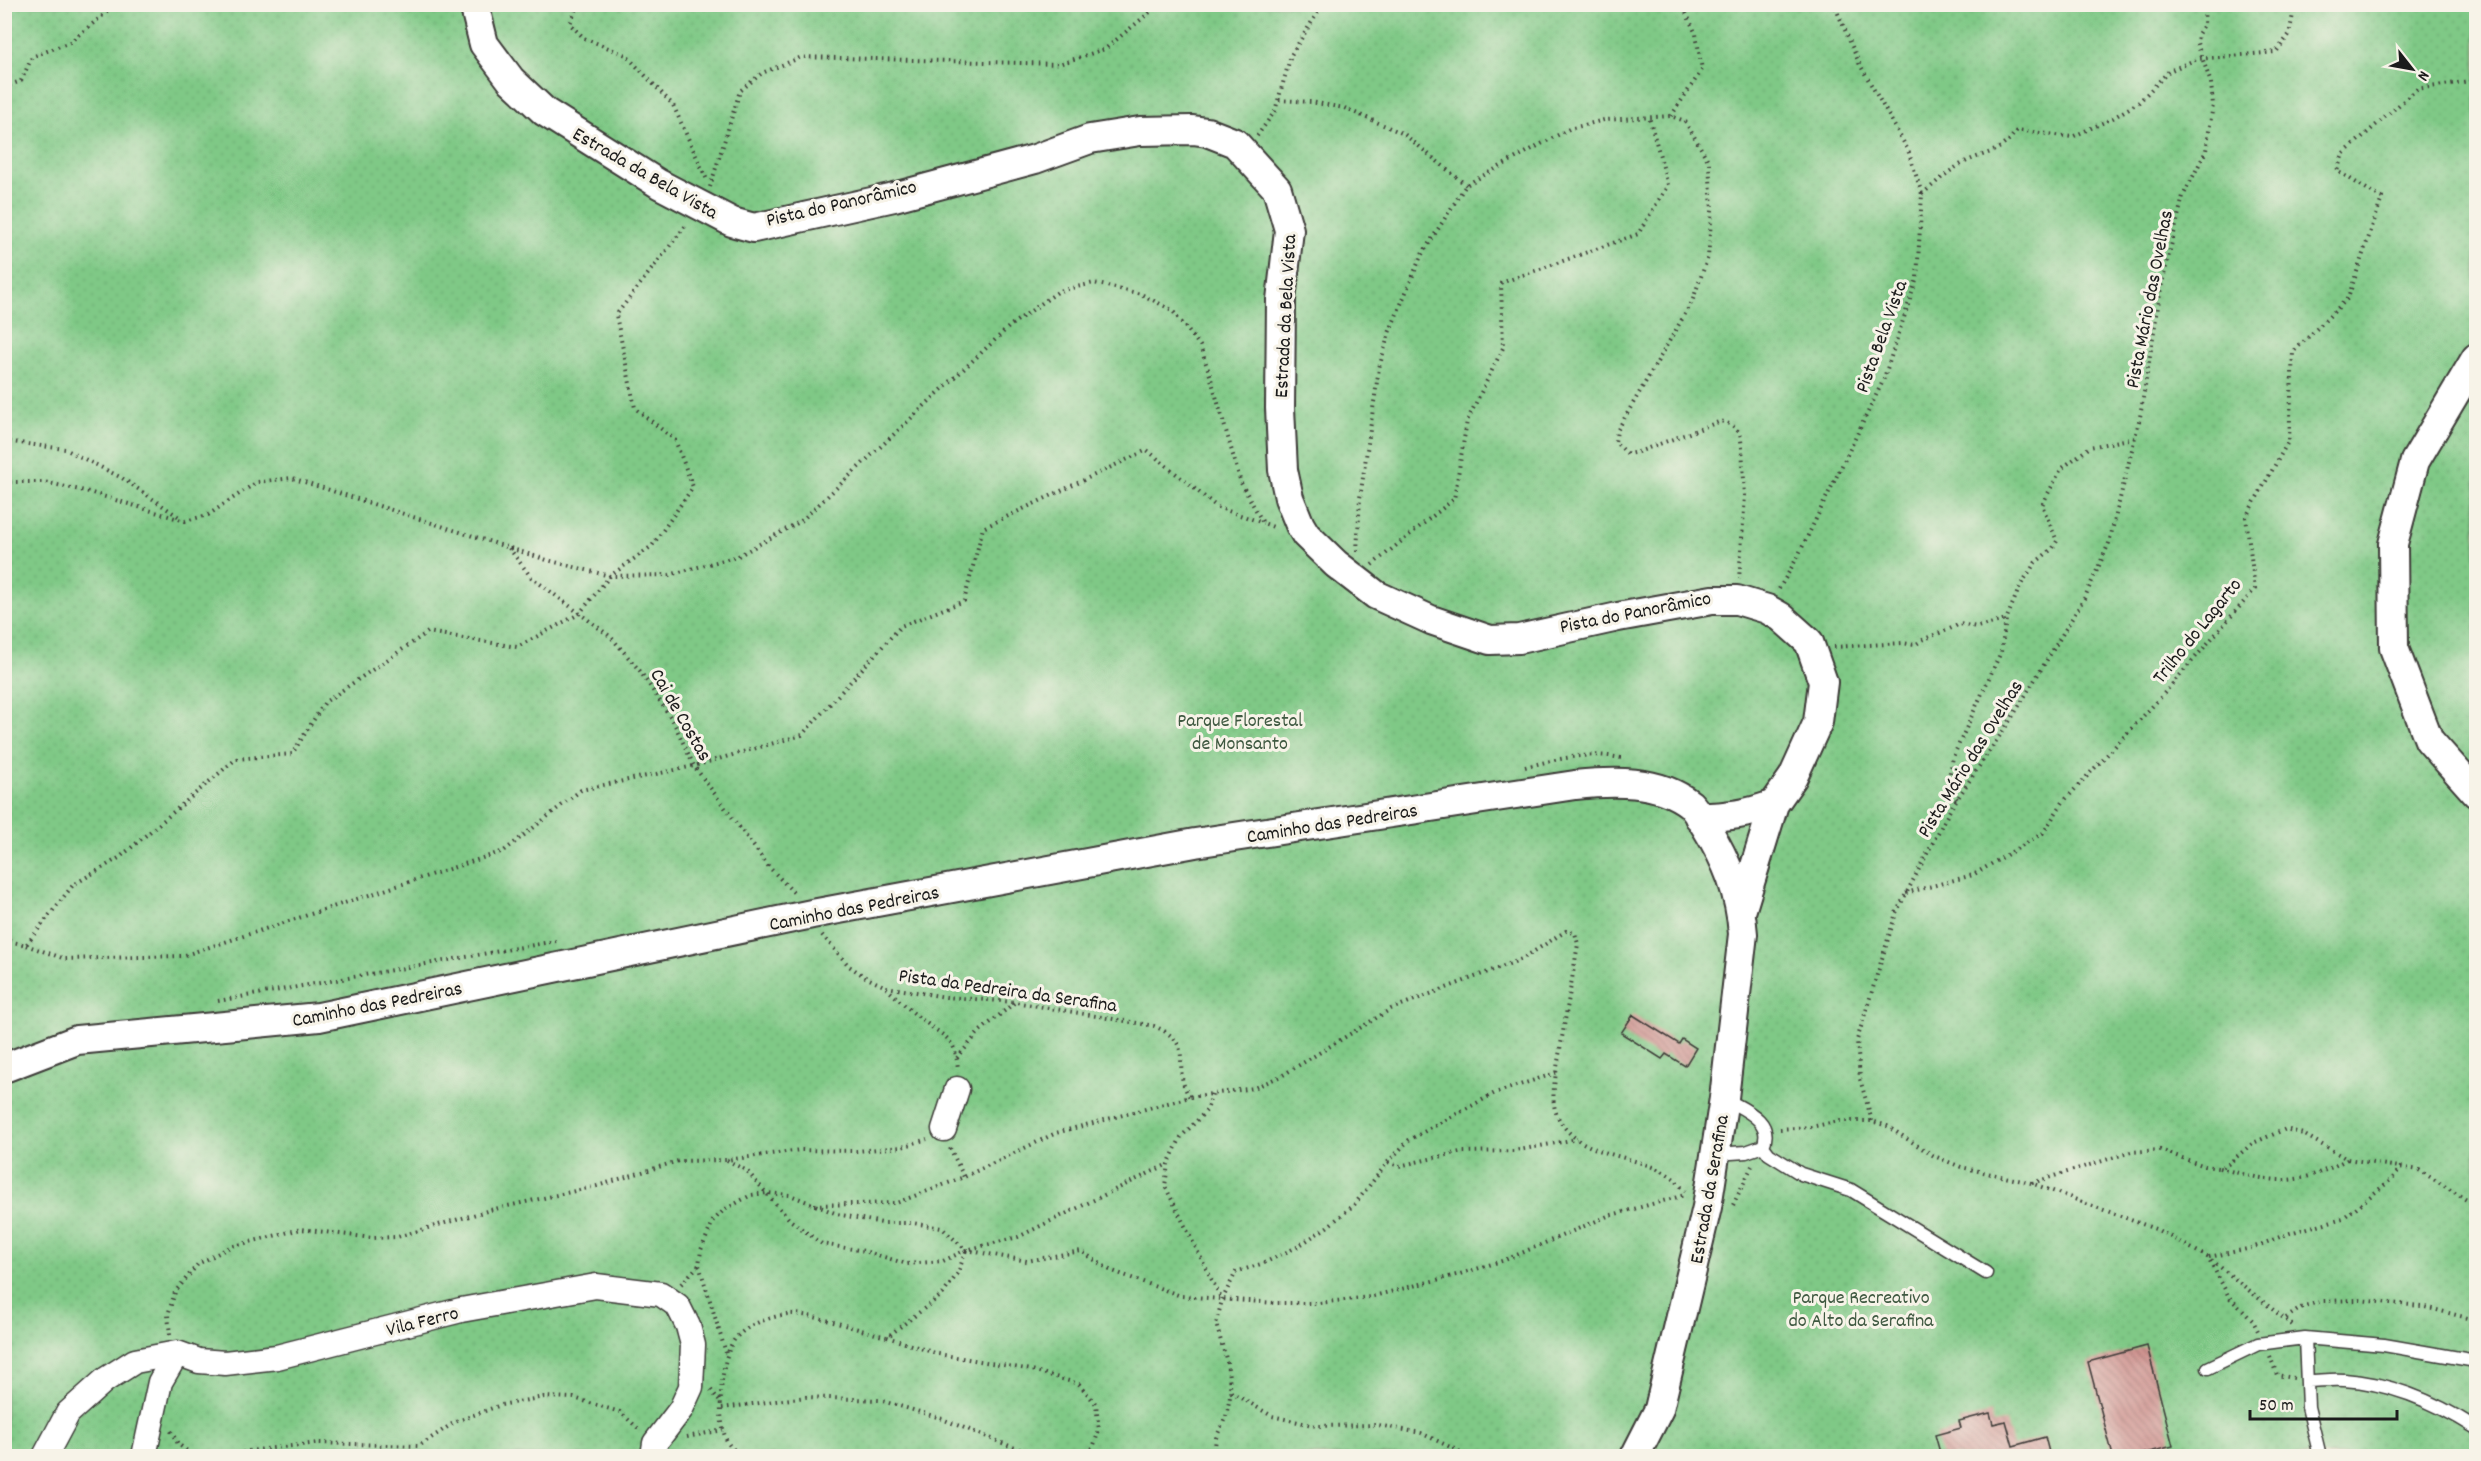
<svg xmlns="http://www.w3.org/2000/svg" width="2481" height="1461" font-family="Dekko,sans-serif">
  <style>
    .park { fill: url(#park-dots); stroke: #4e7251; stroke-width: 1.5 }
    .building { fill: url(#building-back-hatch) }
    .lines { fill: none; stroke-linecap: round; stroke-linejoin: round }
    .service-casing { stroke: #3c3a37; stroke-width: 15 }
    .minor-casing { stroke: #3c3a37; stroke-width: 27 }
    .tertiary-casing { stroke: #3c3a37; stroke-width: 32 }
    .path { stroke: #3c3a37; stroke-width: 4; stroke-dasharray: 1.5 4.5; stroke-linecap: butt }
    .service { stroke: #fff; stroke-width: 12 }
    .minor { stroke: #fff; stroke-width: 24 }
    .tertiary { stroke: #fff; stroke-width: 28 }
    .labels { text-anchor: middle; stroke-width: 6; stroke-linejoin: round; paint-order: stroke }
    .street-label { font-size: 20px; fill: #1c1c1c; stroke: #f7f3e8 }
    .park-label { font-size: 20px; fill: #3f5941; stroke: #f7f3e8 }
  </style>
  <defs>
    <pattern id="park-dots" width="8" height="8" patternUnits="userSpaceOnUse" patternTransform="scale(1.5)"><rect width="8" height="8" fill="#7fc986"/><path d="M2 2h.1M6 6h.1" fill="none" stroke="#6dac73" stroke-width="1.8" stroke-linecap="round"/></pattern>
    <pattern id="building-back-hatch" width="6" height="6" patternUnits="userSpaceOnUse" patternTransform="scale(1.5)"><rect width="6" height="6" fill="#d09491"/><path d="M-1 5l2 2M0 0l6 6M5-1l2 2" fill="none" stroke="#a87876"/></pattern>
  </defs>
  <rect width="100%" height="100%" fill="#f7f3e8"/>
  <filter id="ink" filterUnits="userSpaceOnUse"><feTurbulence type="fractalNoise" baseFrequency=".0167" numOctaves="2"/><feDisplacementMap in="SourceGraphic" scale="12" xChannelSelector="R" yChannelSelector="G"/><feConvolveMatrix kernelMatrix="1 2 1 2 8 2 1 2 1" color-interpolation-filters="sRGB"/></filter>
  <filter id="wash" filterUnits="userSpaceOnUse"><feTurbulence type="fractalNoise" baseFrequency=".008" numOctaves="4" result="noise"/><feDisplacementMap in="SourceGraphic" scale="24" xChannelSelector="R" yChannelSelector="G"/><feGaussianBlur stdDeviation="1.35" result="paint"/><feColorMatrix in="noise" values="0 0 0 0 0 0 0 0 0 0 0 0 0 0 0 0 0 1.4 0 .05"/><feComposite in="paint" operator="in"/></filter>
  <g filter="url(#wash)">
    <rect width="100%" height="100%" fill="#f3e5cd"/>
    <path class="park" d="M5,5h2471v1451h-2471z"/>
    <g id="blocks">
      <path class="building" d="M1633,1015l46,29 3,-5 14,9 -11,18 -19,-12 -4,5 -41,-26z
        M2147,1346l26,100 -39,10h-21l-25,-94z
        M1990,1413l3,11 13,-3 7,25 32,-9 5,19h-109l-6,-21 26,-7 -2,-7z"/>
    </g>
  </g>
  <g filter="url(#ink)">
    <use href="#blocks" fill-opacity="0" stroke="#3c3a37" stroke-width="1.5"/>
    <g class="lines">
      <g class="service-casing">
        <path id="service" d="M1763,1146l6,8 32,20 50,16 135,83
          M1716,1154l30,-2 17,-6c12,-26 -21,-37 -39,-48
          M2305,1338l3,69 12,49
          M2208,1368l50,-24 47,-6 79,7 92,16
          M2307,1381c12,0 25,-2 37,-1 47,3 93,23 132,48"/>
      </g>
      <g class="minor-casing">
        <path id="minor" d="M944,1129l13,-40
          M45,1456l23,-43 37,-33 30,-19 42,-8 22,8 26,2 52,-6 184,-47 135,-24 65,8 17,12 10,20 5,19 -2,42 -10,22 -26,34 -2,13
          M144,1456l16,-74 17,-29"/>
      </g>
      <g class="tertiary-casing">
        <path id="tertiary" d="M474,4l10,40 27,36 34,32 114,72 73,38 22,6 140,-31 141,-38 55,-20 50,-8 53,-1 14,2 28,11 42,46 12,41 -8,70 -1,108 3,62 6,28 11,27 6,10 30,29 40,31 55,25 59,20 29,-1 99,-22 94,-17h25l30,9 14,8 28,25 14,40 -5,40 -25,55 -19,27 -33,108
          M2476,358l-61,103 -22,83 1,104 35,92 47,53
          M1699,817c28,0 50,-3 75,-13
          M4,1068l73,-28 242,-23 493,-103 383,-71 380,-58c37,-4 83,-6 115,19 6,6 11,15 16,23 21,34 34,66 37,107l-19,164 -17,109 -48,202 -24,47"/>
      </g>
      <path class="path" d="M578,4l-8,20 14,14 42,17 47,50 35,77
        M4,87l17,-6 11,-24 38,-15 47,-38
        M1279,100l32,2 33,6 60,26 62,51
        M1671,116l31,-46 -6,-36 -14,-30
        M1257,136l18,-25 16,-56 32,-51
        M710,187l30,-96 22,-18 40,-16 257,7 46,-15 55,-45
        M1922,194c14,-11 27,-24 43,-32 23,-11 35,-8 52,-32l55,7 41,-19 26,-16 30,-31 28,-12 79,-7 13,-17 6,-31
        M4,441l61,8 57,29 60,41
        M4,482h40l45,10 96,29 23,-6 49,-33 35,-4 255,82 63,16 59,-1 69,-19 63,-35 210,-196 48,-34 35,-8 47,11 31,16 28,36 10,29 31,108 22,40 13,5
        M509,548l22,29 80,60 29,34 33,50 21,45 75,101 26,27
        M1357,551l3,-53 19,-130 10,-35 32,-77 45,-71 103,-56 35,-9 67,-4 14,5 24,41 3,48 -4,47 -16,45 -75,129 -2,11 13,12 10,-2 83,-31 11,4 8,8 2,15 3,48 -6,83
        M1372,565l82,-66 13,-78 36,-73 -2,-65 137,-49 30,-49 -19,-68
        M1779,589l18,-31 86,-177 34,-103 5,-84 -14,-44 -49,-87 -25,-59
        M1834,647l69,-4 12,2c13,-10 30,-12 44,-21l18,3 29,-7
        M1525,767c33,-8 63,-16 96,-9
        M1957,799l-10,-12 6,-30 48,-105 5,-32 14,-34 15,-23 18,-15 4,-7 -15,-36 19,-36 29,-22 44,-9
        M1906,893l67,-18 70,-42 20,-31 97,-104 95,-109 -9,-72 43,-77 4,-88 55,-54 34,-100 -45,-27 6,-17 74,-65 59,-9
        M822,935l27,31 18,12 19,9 60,10 69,5 139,24c45,19 15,41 36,71
        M4,940l22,5 47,-60 46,-27 117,-99 56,-5 33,-52 103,-70 89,15 62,-33 31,-38 42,-30 41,-59 -18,-47 -40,-32 -19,-93 71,-91
        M26,945l39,14 117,-3 322,-105 77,-61 113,-24 108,-31 99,-109 63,-25 19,-73 164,-78 70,57 46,16
        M886,988c13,11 25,24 39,34 22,17 30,15 33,47
        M218,1001l338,-60
        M957,1058l22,-26 35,-29
        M1212,1094l-5,16 -26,27 -13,27 -3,22 57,114
        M1872,1121l-12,-42 -3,-39 39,-127 55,-105 60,-89 74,-122 24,-54 31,-126 21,-129 22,-92 23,-45 7,-46 -2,-22 -14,-40 1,-9 6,-9 1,-21
        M1780,1129l31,-2 28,-6h33l15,5 47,30 27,11 70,16 127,47 51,28 83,67
        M950,1148l14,29
        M727,1160l20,11 43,49 32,24 42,7 43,13 36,-3 23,-11 52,-13 150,-73
        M1388,1162l11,4 61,-14 54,-1 63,-12
        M2219,1168c54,14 76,21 128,-9
        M2032,1183l99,-31 29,-2 45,16 13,2 10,-4 25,-21 33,-14 17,5 44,25 72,11 57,36
        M814,1205l82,-2 68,-26 92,-44 134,-36 64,-9 29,-13 108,-66 131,-50 44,-28 9,2 3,11 -22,129c-2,13 -5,29 1,42 20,45 81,37 116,63 4,3 8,9 12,13
        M1733,1205l19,-39
        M2209,1257l43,-9 38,-15 53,-15 49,-39 9,-12
        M2210,1261l19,36 24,24 5,10
        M681,1284l18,-19
        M2286,1318l18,-12 19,-5 36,-1 62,6 55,14
        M170,1335l-2,-20 7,-23 23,-28 32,-17 71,-18 72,9 24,-1 93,-27 107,-24 81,-25 49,-1 73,-10 56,1 46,-4 25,-8
        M887,1337l51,17 94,16 47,14 17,20 3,26 -6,18 -19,8
        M726,1353l-27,-88 2,-15 12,-29 11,-11 27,-15 16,-2 23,2 47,19 45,9h31l29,5 24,22 61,11 54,-10 29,19 71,26 94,7h44l51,-6 90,-23 45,-14 103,-44 77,-21
        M2270,1356l7,19 17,3
        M711,1390l10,13
        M1231,1392l41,24 44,10 62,-1 43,8 48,23
        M722,1408l84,-11 73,3 58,17 78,31 36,8
        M171,1431l7,13 16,12
        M687,1437l36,-7
        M231,1456l17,-5 70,-8 101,3 36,-24 46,-17 43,-8 30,1 46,14 20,18
        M744,1456c-6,-3 -14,-8 -17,-15 -11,-21 -7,-84 8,-102 12,-15 35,-22 53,-25 21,-2 76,18 99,23l56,-43 15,-21 8,-23
        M1214,1456l2,-18 10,-22 5,-24 -4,-30 -11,-38 6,-24 14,-28 28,-9 33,-16 30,-20 27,-22 34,-43 21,-22 86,-47 61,-20"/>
      <use href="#service" class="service"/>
      <use href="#minor" class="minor"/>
      <use href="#tertiary" class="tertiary"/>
    </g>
  </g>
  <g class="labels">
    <g class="street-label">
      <text transform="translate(646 172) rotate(30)" y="7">Estrada da Bela Vista</text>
      <text transform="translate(841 202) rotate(-13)" y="7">Pista do Panorâmico</text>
      <text transform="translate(2148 299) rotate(-79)" y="7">Pista Mário das Ovelhas</text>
      <text transform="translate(1284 316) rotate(-87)" y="7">Estrada da Bela Vista</text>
      <text transform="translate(1880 336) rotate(-70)" y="7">Pista Bela Vista</text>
      <text transform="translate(1635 611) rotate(-11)" y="7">Pista do Panorâmico</text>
      <text transform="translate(2196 630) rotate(-51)" y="7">Trilho do Lagarto</text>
      <text transform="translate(682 714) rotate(60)" y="7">Cai de Costas</text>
      <text transform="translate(1969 758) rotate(-58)" y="7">Pista Mário das Ovelhas</text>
      <text transform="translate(1332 822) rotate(-9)" y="7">Caminho das Pedreiras</text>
      <text transform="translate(854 907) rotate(-11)" y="7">Caminho das Pedreiras</text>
      <text transform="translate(1008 989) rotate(8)" y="7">Pista da Pedreira da Serafina</text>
      <text transform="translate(377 1003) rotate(-11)" y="7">Caminho das Pedreiras</text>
      <text transform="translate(1708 1189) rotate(-80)" y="7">Estrada da Serafina</text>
      <text transform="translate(422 1320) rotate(-14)" y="7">Vila Ferro</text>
    </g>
    <g class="park-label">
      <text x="1240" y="726">Parque Florestal<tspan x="1240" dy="23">de Monsanto</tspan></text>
      <text x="1861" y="1303">Parque Recreativo<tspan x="1861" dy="23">do Alto da Serafina</tspan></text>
    </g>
  </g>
  <rect width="2481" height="1461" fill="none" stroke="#f7f3e8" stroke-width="24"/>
  <g transform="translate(2412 69) rotate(121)" stroke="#f7f3e8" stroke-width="4.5" paint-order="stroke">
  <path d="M0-4.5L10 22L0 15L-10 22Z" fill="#1c1c1c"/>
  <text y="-9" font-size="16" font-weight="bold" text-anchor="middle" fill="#1c1c1c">N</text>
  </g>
  <path d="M2250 1410v9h147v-9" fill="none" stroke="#1c1c1c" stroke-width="3"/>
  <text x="2259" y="1410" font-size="18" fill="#1c1c1c" stroke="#f7f3e8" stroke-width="4.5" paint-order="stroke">50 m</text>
</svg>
